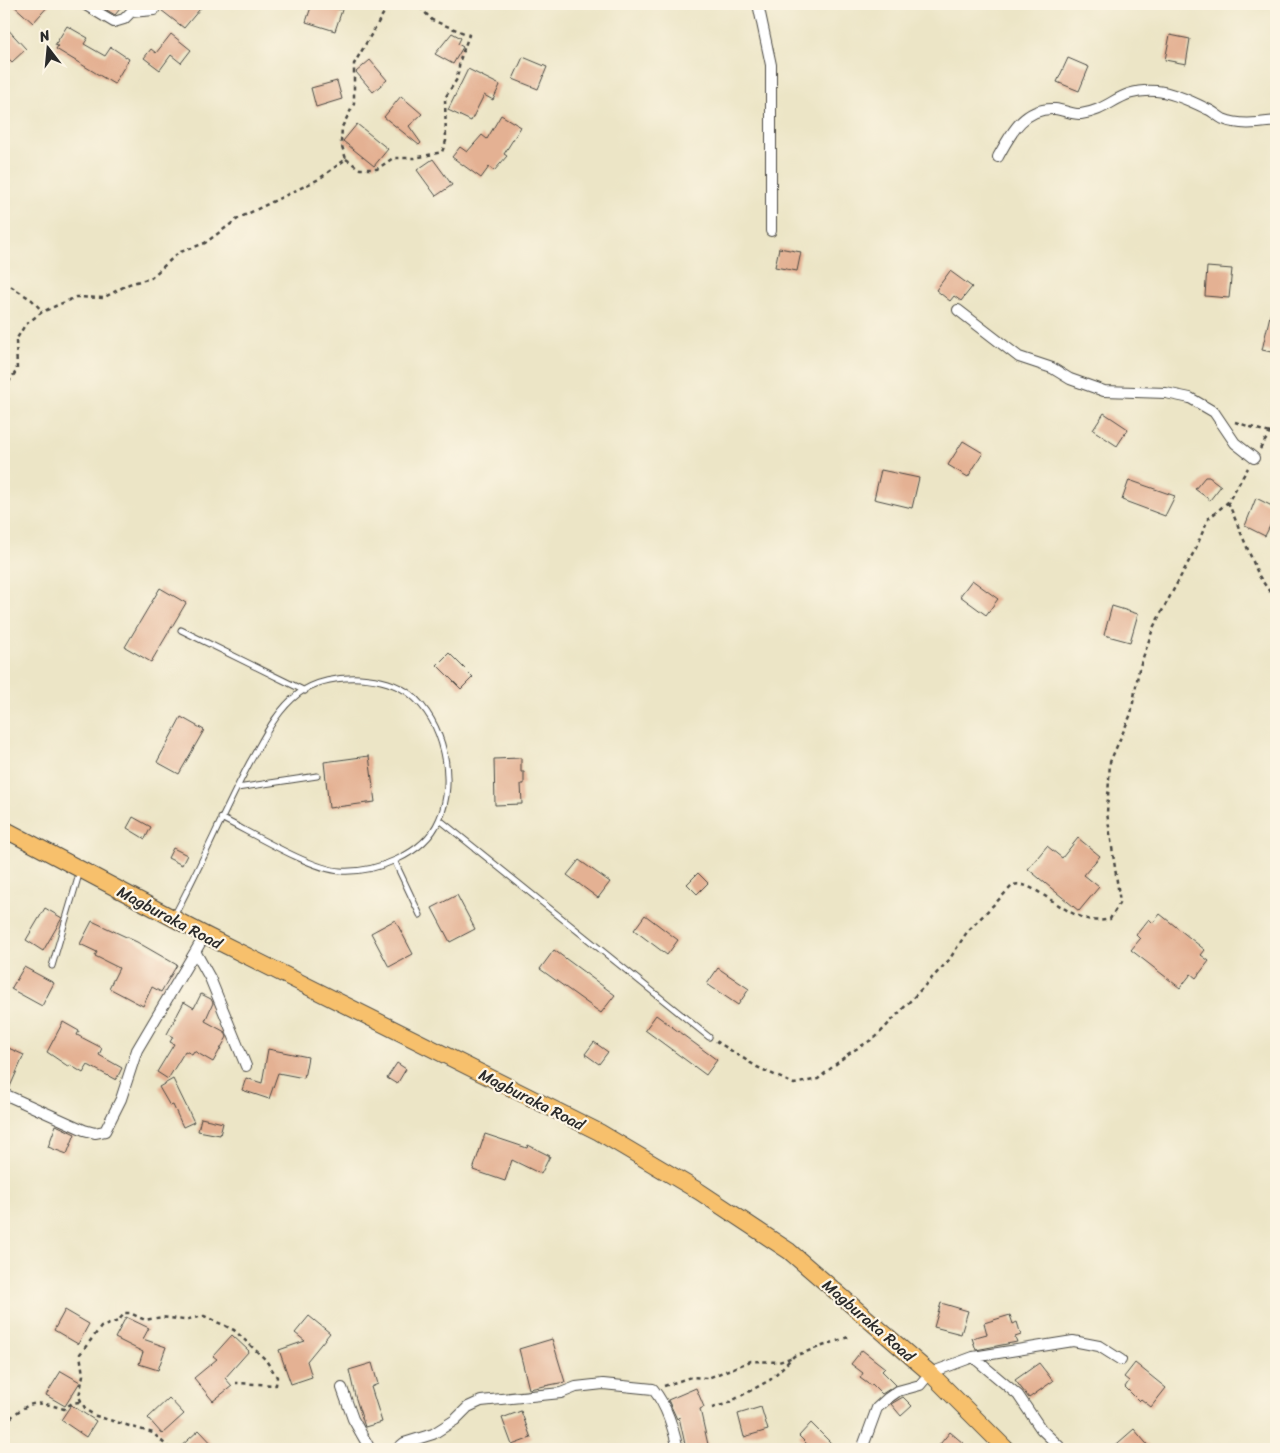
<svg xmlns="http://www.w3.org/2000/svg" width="1280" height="1453" font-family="Sriracha,sans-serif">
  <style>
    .building { fill: #e4b193 }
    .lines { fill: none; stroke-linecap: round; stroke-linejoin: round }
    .service-casing { stroke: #484742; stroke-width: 7 }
    .minor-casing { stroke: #484742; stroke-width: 12 }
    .primary-casing { stroke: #484742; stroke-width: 18 }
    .path { stroke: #484742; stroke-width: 2.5; stroke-dasharray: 4 4; stroke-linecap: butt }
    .service { stroke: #fff; stroke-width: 5 }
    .minor { stroke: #fff; stroke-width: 10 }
    .primary { stroke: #f7c06c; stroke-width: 16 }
    .labels { text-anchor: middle; stroke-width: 4.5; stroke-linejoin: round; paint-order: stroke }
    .street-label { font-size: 16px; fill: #2b2b2b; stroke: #fcf5e5 }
  </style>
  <rect width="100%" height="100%" fill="#fcf5e5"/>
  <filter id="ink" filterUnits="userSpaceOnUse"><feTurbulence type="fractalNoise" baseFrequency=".02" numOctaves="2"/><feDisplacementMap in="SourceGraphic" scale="10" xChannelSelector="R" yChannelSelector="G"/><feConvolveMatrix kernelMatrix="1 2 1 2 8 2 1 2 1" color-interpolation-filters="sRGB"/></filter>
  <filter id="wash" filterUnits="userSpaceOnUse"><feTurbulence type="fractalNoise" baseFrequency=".0096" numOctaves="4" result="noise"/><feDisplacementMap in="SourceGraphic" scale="20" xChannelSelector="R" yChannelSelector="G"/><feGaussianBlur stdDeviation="1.12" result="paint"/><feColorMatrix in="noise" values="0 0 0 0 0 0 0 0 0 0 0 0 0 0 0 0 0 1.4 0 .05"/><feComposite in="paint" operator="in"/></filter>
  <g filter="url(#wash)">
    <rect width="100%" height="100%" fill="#ece5c6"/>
    <g id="blocks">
      <path class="building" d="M12,4h38l-17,19z
        M97,4h27l-9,11z
        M165,4h39l-20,24 -23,-18z
        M312,4h10l20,6 -7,21 -29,-9z
        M4,25l22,24 -14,13 -8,-8z
        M67,26l21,12 -4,6 21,12 6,-9 18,12 -15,25 -58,-35 2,-3 -3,-1z
        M452,33l9,5 -3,6 5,3 -10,17 -18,-10z
        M171,34l20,16 -10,13 -10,-8 -11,15 -16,-12 7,-9 5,4z
        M1170,35l20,4 -4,25 -21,-4z
        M523,57l24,10 -9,22 -25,-10z
        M1068,58l21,9 -10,24 -22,-9z
        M370,60l17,20 -14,12 -17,-20z
        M468,69l32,16 -7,15 -9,-5 -13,26 -23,-11z
        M337,81l5,18 -26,8 -5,-19z
        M401,96l21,18 -13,12 12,17 -2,2 -35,-28z
        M501,115l20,12 -17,27 3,2 -13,15 -5,-4 -8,11 -29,-21 8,-10 7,5 15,-17 5,4z
        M357,124l31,25 -14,17 -31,-25z
        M433,159l19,26 -16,11 -19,-26z
        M779,248l22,4 -4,19 -22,-4z
        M1207,267l25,2 -3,29 -24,-2z
        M950,271l22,16 -11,14 -7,-5 -4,5 -14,-11z
        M1272,307l4,1v45l-14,-3z
        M1104,413l24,16 -11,17 -24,-16z
        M963,441l20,12 -15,24 -20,-12z
        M881,470l38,8 -7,30 -38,-9z
        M1205,477h4l12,9 -11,14 -15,-11z
        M1129,480l46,16 -10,20 -43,-16z
        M1256,498l20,10v6l-11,22 -20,-10z
        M972,580l26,19 -12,16 -26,-19z
        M160,588l26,15 -35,59 -26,-15z
        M1112,606l26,8 -8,28 -26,-7z
        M449,653l24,24 -12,12 -24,-24z
        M181,717l23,13 -25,44 -22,-12z
        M369,756l6,46 -46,6 -5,-46z
        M521,758v14h3v12h-3l1,20 -27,1 -1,-46z
        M133,817l18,10 -6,12 -18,-11z
        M1078,838l22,18 -16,19 15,12 -20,24 -51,-42 19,-23 15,12z
        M173,848l14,7 -5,10 -14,-7z
        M579,860l31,22 -12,16 -31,-23z
        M698,873l10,10 -11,11 -10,-10z
        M457,895l18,34 -25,13 -18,-34z
        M45,908l17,10 -19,33 -17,-11z
        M1160,914l45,36 -4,5 8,6 -13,17 -5,-4 -11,14 -49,-38 9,-11 -4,-4 13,-16 4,4z
        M645,915l33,25 -11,15 -33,-25z
        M395,920l18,34 -24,13 -18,-34z
        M92,921l45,21 40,23 -16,27 -9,-5 -9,19 -34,-18 10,-20 -24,-12 2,-4 -17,-8z
        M554,950l61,45 -14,18 -61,-44z
        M24,967l30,16 -12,23 -31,-17z
        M718,968l31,21 -11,16 -31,-21z
        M201,994l10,5 2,4 -8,18 20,11 2,5 -14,25 -19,-11 -2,3 -7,-3 -17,28 -11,-7 17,-28 -4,-2 3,-5 -6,-3 17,-32 10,6z
        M656,1015l61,45 -11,15 -61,-45z
        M63,1022l16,9 -2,4 25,13 -3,7 23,13 -6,12 -28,-15 -5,8 -13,-8 -1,2 -22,-15z
        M594,1042l14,10 -9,12 -14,-10z
        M4,1046l20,9 -15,34 -5,-2z
        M268,1049l40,8 -4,21 -26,-5 -9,26 -27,-9 4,-12 16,5z
        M397,1063l9,6 -9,15 -10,-6z
        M173,1079l21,43 -11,5 -10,-22 -3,1 -11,-19z
        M201,1118l22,5 -3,12 -22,-4z
        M56,1125l19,9 -8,20 -19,-7z
        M485,1134l42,14 1,-3 22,11 -9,18 -29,-14 -7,21 -32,-11z
        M941,1303l27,8 -7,23 -27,-7z
        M65,1310l24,14 -11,20 -24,-14z
        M1010,1315l3,9 4,-2 4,13 -6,2 2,5 -41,8 -4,-12 15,-4 -3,-11z
        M309,1316l21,17 -23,28 5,16 -21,7 -12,-34 26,-9 -10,-8z
        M126,1317l23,11 -6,11 23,8 -8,23 -19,-6 4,-12 -28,-14z
        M232,1335l17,16 -24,27 7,8 -19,15 -19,-23 23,-19 -4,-3z
        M552,1339l13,43 -36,7 -10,-40z
        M862,1350l23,18 -3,3 14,14 -14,9 -10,-10 -1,2 -11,-8 3,-5 -12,-9z
        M372,1363l6,21 -7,3 11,35 -17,5 -10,-31 -6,-26z
        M1039,1363l14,18 -24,17 -14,-18z
        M1135,1363l31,25 -15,19 -10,-8 -2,2 -14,-14 4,-6 -5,-4z
        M61,1371l19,11 -15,24 -19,-11z
        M696,1388l8,19 -4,2 9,40h-23l-7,-32 -2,2 -9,-19z
        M903,1397l9,9 -11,10 -10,-12z
        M169,1398l15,16 -22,20 -14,-16z
        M71,1405l25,16 -10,16 -25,-17z
        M761,1407l7,23 -24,7 -6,-23z
        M521,1411l10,27 -19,7 -10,-27z
        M811,1423l26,26h-25l-13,-13z
        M1134,1429l17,20h-40z
        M199,1430l18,19h-39z
        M950,1432l20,17h-34z"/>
    </g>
  </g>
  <g filter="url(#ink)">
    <use href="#blocks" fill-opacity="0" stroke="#484742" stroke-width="1"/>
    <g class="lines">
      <g class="service-casing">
        <path id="service" d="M181,630l124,61
          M237,788l80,-12
          M440,820l269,217
          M395,862l25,53
          M174,916c27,-50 49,-103 76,-154 14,-24 25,-50 48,-68 17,-13 41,-17 62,-16 17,1 35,5 50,16 34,27 47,87 29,126 -15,35 -64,53 -99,51 -30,-2 -90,-39 -119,-53
          M52,966l28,-95"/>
      </g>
      <g class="minor-casing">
        <path id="minor" d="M84,4l30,18 10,-3 7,-7 23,-2v-6
          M758,4l13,61v166
          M998,157c13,-24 26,-50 57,-48 9,1 18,6 26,5 31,-4 37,-26 75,-23 16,1 37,11 51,18 6,2 10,7 16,10 17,7 36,4 53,2
          M958,310l61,47 33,11 18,11 34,12 62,2 24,5 24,14 21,31 19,15
          M196,953l14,25 36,88
          M4,1094l80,36 11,3 10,-2 16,-32 16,-49 68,-115
          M973,1357l45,38 23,34 21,20
          M342,1388l11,31 17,30
          M397,1449l7,-6 29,-9 22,-14 13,-13 13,-6 80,-8 15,-6 27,-3 50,5c14,17 20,39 25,60
          M862,1449l15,-41 11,-10 10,-7 22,-6 10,-12 43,-16 100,-16 26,5 22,14"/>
      </g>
      <g class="primary-casing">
        <path id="primary" d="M4,829l201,106 394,197 101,60 89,59 141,122 76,76"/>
      </g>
      <path class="path" d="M346,159l14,10h17l16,-11h22l27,-6 4,-11 -1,-43 12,-19 3,-19 9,-25 -37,-15 -15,-16
        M4,282l28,18 10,11
        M4,389l13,-19 -1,-30 9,-15 17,-13 34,-15 27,1 26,-14 22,-6 27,-25 27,-10 34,-25 80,-39 27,-20 -5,-16 1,-16 12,-23v-40l35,-60
        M1235,422l35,11
        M1260,449l16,-26
        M1228,502l31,74 17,25
        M716,1041l41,26 37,17 24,-5 30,-25 28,-17 73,-77 18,-28 46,-47c24,-7 59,45 97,34l10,-17 -13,-89 3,-51 21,-48 8,-45 15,-43 42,-78 12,-29 20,-17 20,-34
        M664,1386l27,-9 17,1 43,-17 28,1 14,-5
        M712,1408l14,-4 44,-24 24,-24 57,-20
        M4,1423c26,-21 27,-24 60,-14l8,-6 8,-1
        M170,1449l-17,-16 -57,-17 -10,-6 -7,-13 4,-22 -3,-21 21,-27 17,-6 7,-8h5l15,7 17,-3 22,3 20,-4 30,14 31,29 12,18 -1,8 -40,-2"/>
      <use href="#service" class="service"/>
      <use href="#minor" class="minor"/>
      <use href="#primary" class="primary"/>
    </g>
  </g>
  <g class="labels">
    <g class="street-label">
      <text transform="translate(170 917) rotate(28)" y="6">Magburaka Road</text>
      <text transform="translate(532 1099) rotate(27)" y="6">Magburaka Road</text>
      <text transform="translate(869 1320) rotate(41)" y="6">Magburaka Road</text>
    </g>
  </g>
  <rect width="1280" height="1453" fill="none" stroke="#fcf5e5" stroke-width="20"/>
  <g transform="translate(48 48) rotate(344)" stroke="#fcf5e5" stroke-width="4" paint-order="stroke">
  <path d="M0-4L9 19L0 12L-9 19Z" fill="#2b2b2b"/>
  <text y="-8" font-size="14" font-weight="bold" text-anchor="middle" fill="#2b2b2b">N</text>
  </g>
</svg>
